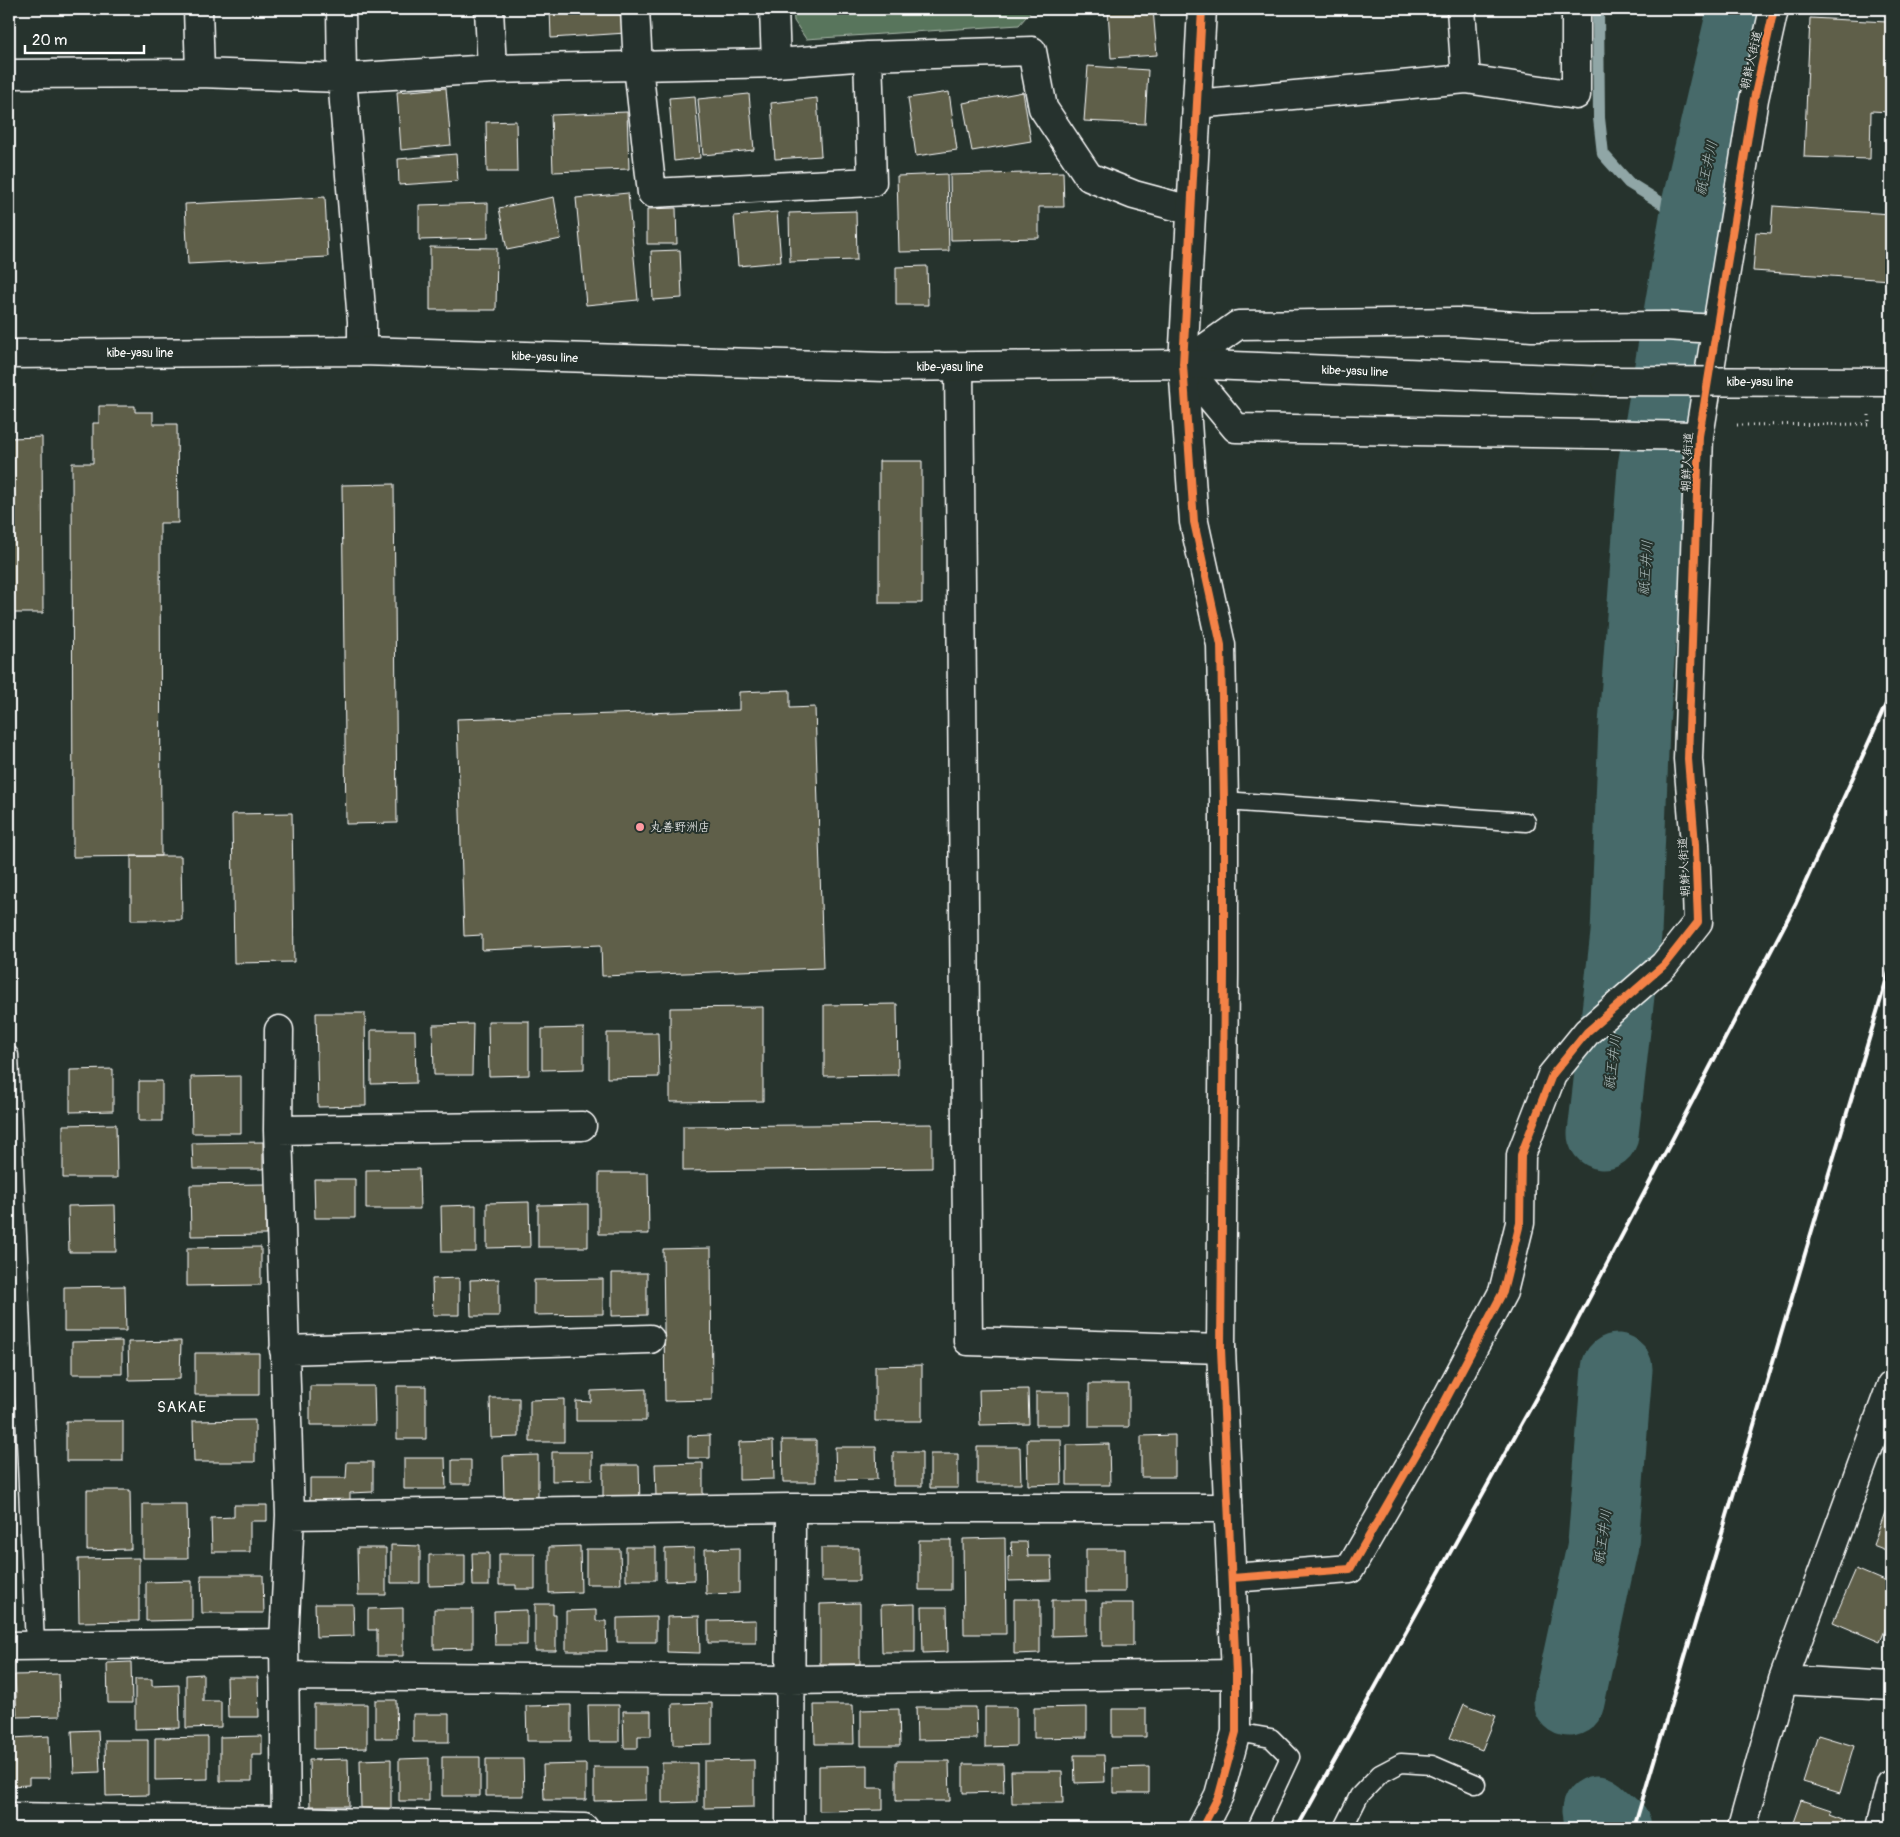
<svg xmlns="http://www.w3.org/2000/svg" width="1900" height="1837" font-family="Pangolin,'Klee One',sans-serif">
  <style>
    .green { fill: #58745b; stroke: #acbaad }
    .lines { fill: none; stroke-linecap: round; stroke-linejoin: round }
    .stream { stroke: #90a6a6; stroke-width: 12 }
    .river { stroke: #466b6a; stroke-width: 71 }
    .building { fill: #5f5f4a; stroke: #fff }
    .service-casing { stroke: #fff; stroke-width: 21 }
    .minor-casing { stroke: #fff; stroke-width: 31 }
    .tertiary-casing { stroke: #fff; stroke-width: 31 }
    .secondary-casing { stroke: #fff; stroke-width: 31 }
    .path { stroke: #fff; stroke-width: 3; stroke-dasharray: 1 4; stroke-linecap: butt }
    .service { stroke: #26332d; stroke-width: 18 }
    .minor { stroke: #26332d; stroke-width: 28 }
    .tertiary { stroke: #26332d; stroke-width: 28 }
    .secondary { stroke: #26332d; stroke-width: 28 }
    .rail { stroke: #fff; stroke-width: 4 }
    .secondary-bridge-casing { stroke: #fff; stroke-width: 31; stroke-linecap: butt }
    .secondary-bridge { stroke: #26332d; stroke-width: 28 }
    .cycleway-casing { stroke: #26332d; stroke-width: 11 }
    .cycleway { stroke: #f48246; stroke-width: 8 }
    .poi-dot { fill: #ff9aa2; stroke: #26332d; stroke-width: 2 }
    .labels { text-anchor: middle; stroke-width: 4; stroke-linejoin: round; paint-order: stroke }
    .street-label { font-size: 12px; fill: #fff; stroke: #26332d }
    .poi-label { font-size: 12px; fill: #fff; stroke: #26332d; text-anchor: start }
    .water-label { font-size: 14px; font-style: italic; fill: #acbcbc; stroke: #26332d }
    .quarter-label { font-size: 15px; letter-spacing: 1px; fill: #fff; stroke: #26332d }
  </style>
  <rect width="100%" height="100%" fill="#26332d"/>
  <filter id="ink" filterUnits="userSpaceOnUse"><feTurbulence type="fractalNoise" baseFrequency=".02" numOctaves="2"/><feDisplacementMap in="SourceGraphic" scale="10" xChannelSelector="R" yChannelSelector="G"/><feConvolveMatrix kernelMatrix="1 2 1 2 8 2 1 2 1" color-interpolation-filters="sRGB"/></filter>
  <g filter="url(#ink)">
    <path class="green" d="M793,9h240l-14,16 -213,14 -12,-18z"/>
    <g class="lines">
      <path class="stream" d="M1598,9l1,109 4,36 26,29 34,21 30,24"/>
      <path class="river" d="M1603,1134l23,-200 8,-209 19,-257 45,-267 45,-192
        M1569,1701l34,-157 14,-175
        M1597,1811l19,17"/>
    </g>
    <path class="building" d="M550,9h75l1,24 -75,5z
      M1108,9h45l4,46 -46,3z
      M1810,18l77,4v26h4v64l-20,-1 -1,48 -66,-2z
      M1088,66l60,4 -3,54 -61,-3z
      M446,88l5,57 -50,5 -4,-58z
      M949,92l8,58 -41,6 -8,-58z
      M1023,92l8,49 -59,10 -9,-48z
      M749,94l5,56 -51,5 -5,-56z
      M695,96l5,62 -26,3 -5,-63z
      M817,98l4,58 -46,3 -4,-56z
      M627,112l2,57 -76,3 -2,-57z
      M516,121l1,51h-30l-1,-50z
      M456,154l2,27 -59,4 -1,-26z
      M1063,172l1,35h-25v31l-88,2 -1,-65z
      M947,174l2,77 -50,1 -2,-76z
      M628,193l10,107 -52,5 -10,-107z
      M325,197l3,60 -140,7 -3,-60z
      M554,197l7,42 -54,11 -8,-42z
      M12,199l2,59h-5v-58z
      M488,203v35l-69,2v-35z
      M1773,206l118,8v66l-138,-9 3,-39 15,1z
      M676,208l1,36h-30v-35z
      M856,211l1,49 -67,2 -1,-49z
      M777,212l4,50 -43,4 -4,-50z
      M430,247l67,1 -1,62h-66z
      M680,250l2,48 -29,2 -2,-49z
      M927,266l1,39h-32v-38z
      M99,406h36v6h18v12h24l1,99h-18l1,333 -88,1 -1,-394h21v-40h6z
      M42,437l1,176h-34v-175z
      M879,461h43v142h-43z
      M394,484l3,339 -51,1 -4,-339z
      M790,690v18l25,-1 8,261 -221,8 -1,-31 -119,5v-15l-18,1 -7,-217 282,-9v-18z
      M292,813l2,149 -60,1 -2,-149z
      M131,856h50l1,64h-51z
      M897,1004l1,71 -74,1v-71z
      M763,1007v94l-93,1v-94z
      M316,1013h49l1,93 -48,1z
      M488,1021h41v54l-40,1z
      M473,1024l-1,51h-38l-1,-50z
      M584,1028v41l-42,1v-41z
      M371,1030h44l1,53 -45,1z
      M607,1033h51l1,44 -52,1z
      M113,1069v42l-43,1v-42z
      M241,1076v57h-49l-1,-56z
      M139,1081h23v40h-23z
      M116,1124l1,54h-54v-53z
      M932,1124v44l-249,3v-45z
      M263,1142v27h-70l-1,-26z
      M419,1169l1,40h-54v-39z
      M599,1173h49l1,61h-50z
      M314,1179h41v39h-40z
      M266,1184v51l-75,1 -1,-51z
      M529,1202l1,45 -43,1v-45z
      M588,1204v43h-50v-42z
      M115,1205l1,47h-47l-1,-46z
      M476,1205v47h-34l-1,-46z
      M261,1247v38l-74,1v-38z
      M711,1248l1,152 -47,1 -2,-152z
      M612,1273h35v42l-35,1z
      M459,1278v37h-26l-1,-36z
      M499,1279v37h-28l-1,-36z
      M603,1279v35l-69,1v-35z
      M125,1286l1,45h-62v-44z
      M122,1341v33h-50v-32z
      M181,1341l-1,38 -51,1 -1,-38z
      M195,1353h64v42h-64z
      M922,1365v56h-47v-55z
      M1089,1384h40v43h-40z
      M310,1386h64l1,39h-65z
      M397,1386h29v53h-29z
      M646,1389v32h-70v-20l15,1v-11z
      M1028,1389l1,35 -49,1 -1,-35z
      M1036,1392h34v33h-34z
      M490,1398h29v39l-28,1z
      M564,1399v43h-34v-42z
      M255,1420v42h-61l-1,-41z
      M66,1421h57v40h-57z
      M710,1435v23h-22v-22z
      M1175,1435v42h-34v-41z
      M1027,1439h34l1,45 -34,1z
      M782,1440h34v42h-33z
      M773,1441l1,38 -35,1v-38z
      M1109,1444l1,41h-43v-40z
      M835,1447h41l1,32 -41,1z
      M977,1447h43l1,37h-44z
      M552,1452h40v28l-40,1z
      M893,1452h29v34h-29z
      M930,1454h28v34h-28z
      M538,1455v46l-34,1 -1,-46z
      M404,1458h41l1,31h-42z
      M452,1460h19v24h-19z
      M347,1462h26v30l-23,1v14h-40v-29h36z
      M703,1463v33l-47,1 -1,-33z
      M603,1465h36l1,40h-37z
      M87,1490h43l1,59 -44,1z
      M1891,1496v56l-18,-7z
      M143,1504h44l1,54h-45z
      M234,1505h33v16h-17v31h-38l-1,-34 23,-1z
      M1005,1538l1,96h-42l-1,-95z
      M919,1540h32v50h-32z
      M1011,1542h16l1,14h23l1,24 -44,1v-24l4,-1z
      M391,1545l29,1v37h-29z
      M580,1546l1,46 -32,1v-46z
      M626,1547h30v33h-30z
      M357,1548h29v47h-28z
      M694,1548v32l-29,1v-32z
      M739,1548v45l-33,1 -1,-45z
      M821,1548h38v33h-38z
      M586,1549h34l1,35h-35z
      M1086,1549h39v43h-39z
      M472,1553h17v33h-16z
      M499,1554h36v35h-19v-4h-17z
      M429,1555h36v30l-36,1z
      M139,1558v63l-60,1 -1,-63z
      M1856,1569l35,15v32l-11,26 -47,-20z
      M201,1575h62l1,38h-62z
      M192,1581v39l-46,1v-39z
      M1014,1599h26v54l-26,1z
      M1052,1600h34v35l-34,1z
      M860,1603v61h-40v-60z
      M1102,1603h31v43h-31z
      M315,1604h38l1,32 -38,1z
      M535,1604h18v11h3v36h-21z
      M915,1604v48h-33l-1,-47z
      M922,1607h25l1,45 -25,1z
      M403,1608v48h-26v-26h-9v-21z
      M434,1609h39v39l-39,1z
      M527,1610v35h-32l-1,-34z
      M596,1610v11h10l1,30h-41v-40z
      M699,1616l1,37 -33,-1v-35z
      M656,1617v25h-39v-24z
      M756,1620v23h-48v-22z
      M131,1662l1,41h-24l-1,-40z
      M59,1674l1,42 -43,1 -2,-42z
      M203,1674v27h18v26l-35,1v-53z
      M227,1677h31l1,40h-31z
      M135,1679h17v7l27,-1 1,43 -45,1z
      M375,1700h21l1,38h-22z
      M712,1703v41l-39,1 -1,-41z
      M314,1704h53v44l-53,1z
      M1464,1704l32,12 -14,34 -32,-12z
      M571,1705v36h-44l-1,-35z
      M588,1705h31v37h-30z
      M814,1705h39l1,39h-39z
      M916,1707h60l1,32 -60,1z
      M985,1707h31v39l-31,1z
      M1087,1707v30l-53,1v-30z
      M899,1709l1,37h-39v-36z
      M1112,1709h34v28h-34z
      M623,1711h28v25h-13v12h-14z
      M413,1714h36v28h-36z
      M98,1730l2,42 -26,1 -2,-42z
      M1818,1735l36,11 -14,47 -37,-11z
      M49,1736l1,42h-21v7l-20,1v-37h3v-11z
      M262,1736v19h-10v26h-32v-44z
      M208,1737v42l-53,1v-42z
      M105,1740h43v55l-42,1z
      M1074,1755h30l1,27 -30,1z
      M442,1757h38v39h-38z
      M429,1758v43h-30v-42z
      M348,1759l1,47h-39l-1,-46z
      M391,1759v49h-30l-1,-48z
      M486,1759h37l1,37h-38z
      M754,1760v47l-50,1v-47z
      M896,1761h53l1,40h-54z
      M662,1763h35v39l-35,1z
      M586,1764v36h-42l-1,-35z
      M963,1764h40l1,28 -41,1z
      M868,1765v23h15v22l-64,1v-45z
      M594,1767h52v33l-52,1z
      M1149,1767v26h-36v-25z
      M1011,1771h51l1,32h-51z
      M1801,1800l30,10 -2,4 16,6 -3,8h-51z"/>
    <g class="lines">
      <g class="service-casing">
        <path id="service" d="M1224,801l302,21
          M9,1055l26,590
          M1236,1732l35,6 19,19 -33,71
          M1343,1828l16,-32 21,-22 21,-11 31,2 44,19"/>
      </g>
      <g class="minor-casing">
        <path id="minor" d="M198,9l2,64
          M341,9l1,69 20,243v30
          M489,9l3,60
          M635,9l3,57 14,127 220,-11 -4,-126
          M774,9l2,54
          M1461,9l5,70
          M9,74l191,-1 142,5 150,-9 284,-6 92,-7 164,-5 11,57 46,69 45,18 56,15
          M1196,104l270,-25 110,16v-86
          M959,367l9,974 253,8
          M1699,436l-463,-8 -53,-64 55,-39 219,-3 75,5 133,-1 51,3
          M279,1030l-1,100 12,385 -6,128 2,185
          M278,1130l304,-4
          M284,1350l366,-11
          M290,1515l501,-7h437
          M1232,1578l118,-9 76,-132 77,-145 17,-69 1,-68 31,-80 35,-43 77,-67 34,-43 -3,-78 -7,-85 11,-323 55,-337 20,-90
          M9,1646l275,-3
          M284,1676l506,4 446,-6
          M1783,1680l108,6
          M9,1817l277,4 298,7
          M790,1828l1,-320
          M1742,1828l41,-148 108,-294
          M1880,1828l11,-45"/>
      </g>
      <g class="tertiary-casing">
        <path id="tertiary" d="M1202,9l-19,355 11,158 27,123 3,156v172l-3,376 15,325v58l-17,63 -17,33"/>
      </g>
      <g class="secondary-casing">
        <path id="secondary" d="M9,354l353,-3 523,16 298,-3 423,17"/>
      </g>
      <path class="path" d="M1737,425l132,-1v-9"/>
      <use href="#service" class="service"/>
      <use href="#minor" class="minor"/>
      <use href="#tertiary" class="tertiary"/>
      <use href="#secondary" class="secondary"/>
      <path class="rail" d="M1297,1828l254,-457 245,-468 95,-210
        M1634,1828l257,-863"/>
      <g class="secondary-bridge-casing">
        <path id="secondary-bridge" d="M1606,381l285,1"/>
      </g>
      <use href="#secondary-bridge" class="secondary-bridge"/>
      <g class="cycleway-casing">
        <path id="cycleway" d="M1202,9l-19,355 11,158 27,123 3,156v172l-3,376 15,325v58l-17,63 -17,33
          M1232,1578l118,-9 76,-132 77,-145 17,-69 1,-68 31,-80 35,-43 77,-67 34,-43 -3,-78 -7,-85 11,-323 55,-337 20,-90"/>
      </g>
      <use href="#cycleway" class="cycleway"/>
    </g>
  </g>
  <circle class="poi-dot" cx="640" cy="827" r="5"/>
  <g class="labels">
    <g class="street-label">
      <text transform="translate(1751 60) rotate(-77)" y="4">朝鮮人街道</text>
      <text x="140" y="357">kibe-yasu line</text>
      <text transform="translate(545 357) rotate(2)" y="4">kibe-yasu line</text>
      <text x="950" y="371">kibe-yasu line</text>
      <text transform="translate(1355 371) rotate(2)" y="4">kibe-yasu line</text>
      <text x="1760" y="386">kibe-yasu line</text>
      <text transform="translate(1687 462) rotate(-87)" y="4">朝鮮人街道</text>
      <text transform="translate(1684 867) rotate(-93)" y="4">朝鮮人街道</text>
    </g>
    <g class="poi-label">
      <text x="650" y="831">丸善野洲店</text>
    </g>
    <g class="water-label">
      <text transform="translate(1706 168) rotate(-77)" y="5">祇王井川</text>
      <text transform="translate(1645 568) rotate(-86)" y="5">祇王井川</text>
      <text transform="translate(1612 1062) rotate(-83)" y="5">祇王井川</text>
      <text transform="translate(1602 1537) rotate(-82)" y="5">祇王井川</text>
    </g>
    <g class="quarter-label">
      <text x="182" y="1412">SAKAE</text>
    </g>
  </g>
  <rect width="1900" height="1837" fill="none" stroke="#26332d" stroke-width="30"/>
  <rect x="15" y="15" width="1870" height="1807" fill="none" stroke="#fff" stroke-width="2" filter="url(#ink)"/>
  <path d="M25 45v8h119v-8" fill="none" stroke="#ffffff" stroke-width="2.5"/>
  <text x="32" y="45" font-size="15" fill="#ffffff" stroke="#26332d" stroke-width="4" paint-order="stroke">20 m</text>
</svg>
